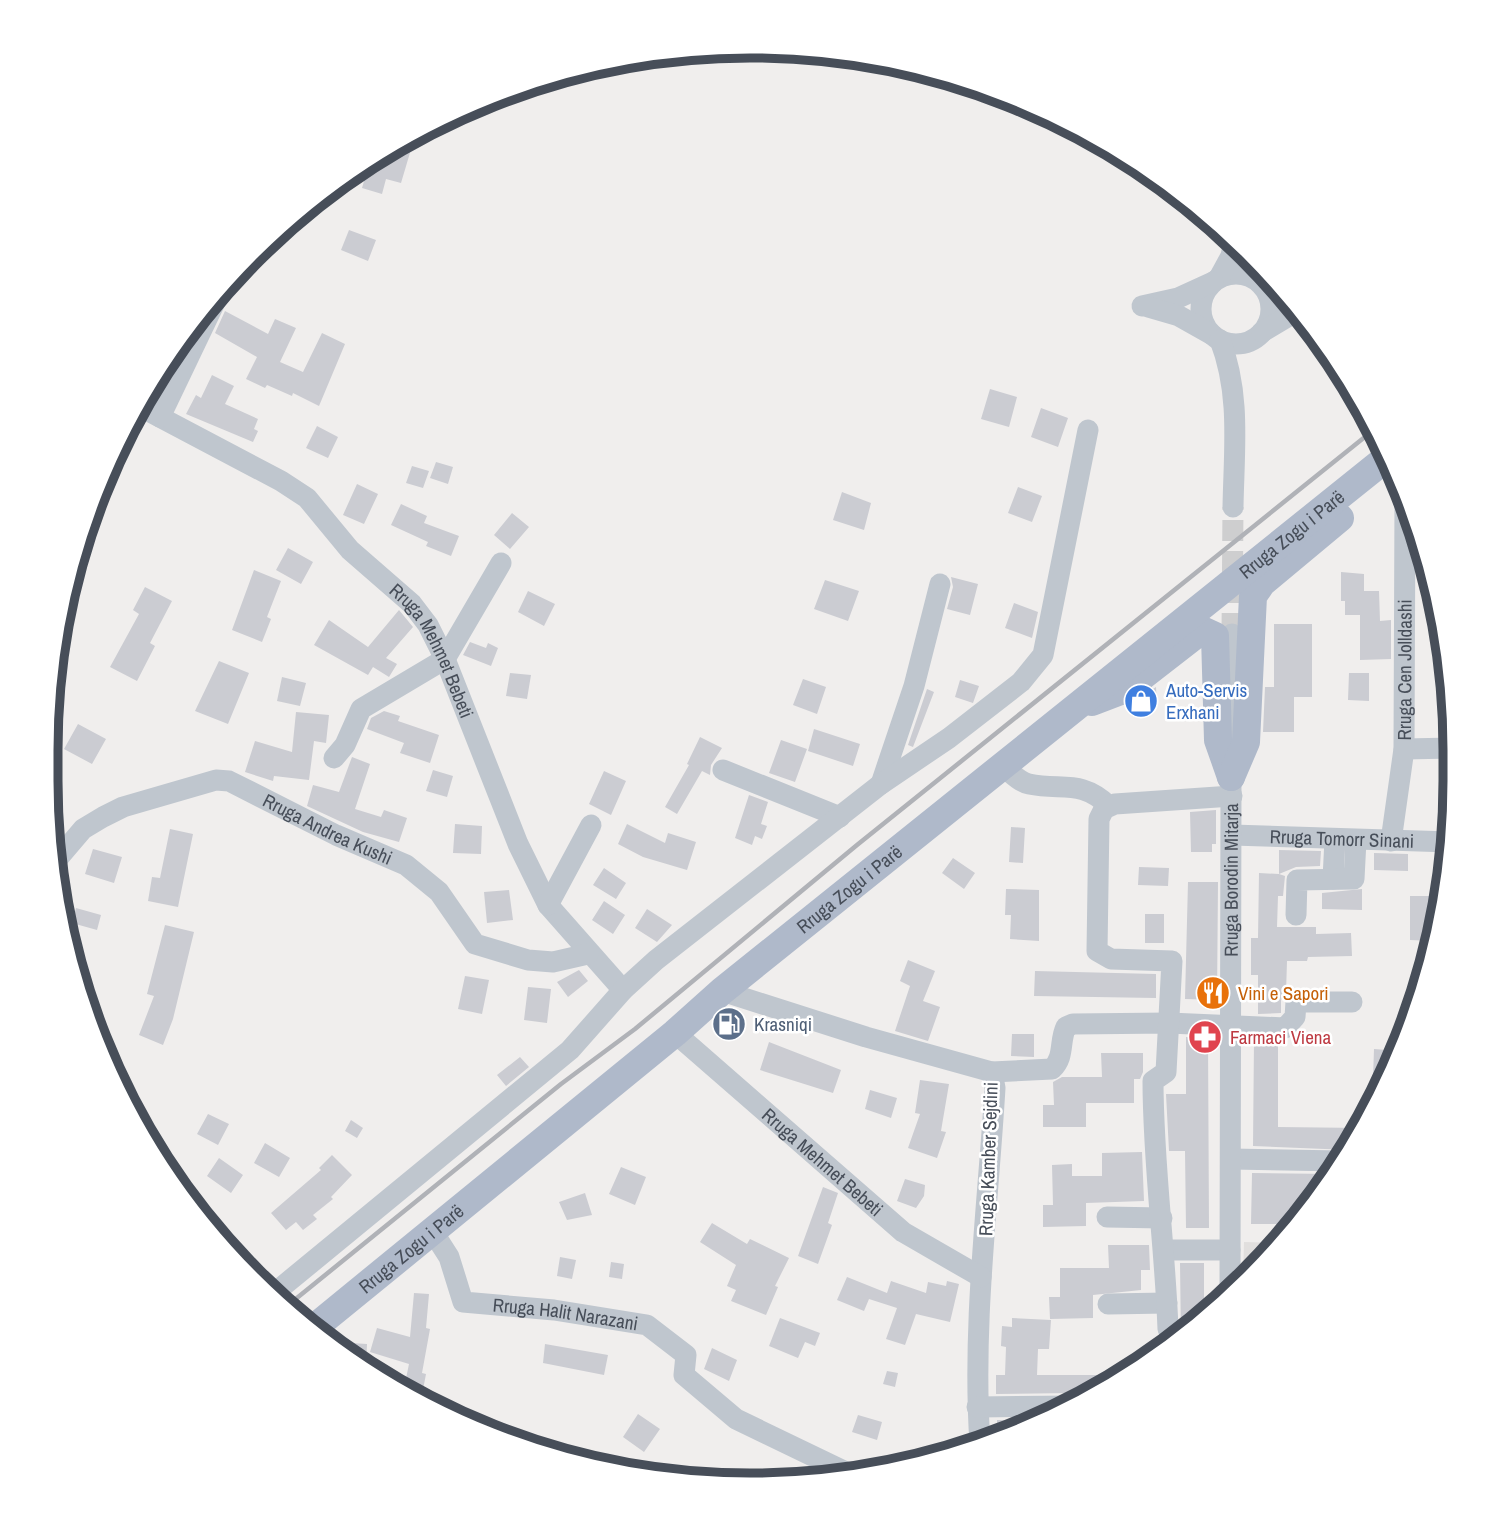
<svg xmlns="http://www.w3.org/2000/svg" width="1501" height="1531" font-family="'Archivo Narrow',sans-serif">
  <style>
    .education { fill: #e1dfde }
    .building { fill: #cbccd2 }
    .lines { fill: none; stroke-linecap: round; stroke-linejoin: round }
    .minor-tunnel { stroke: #cececf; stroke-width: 21; stroke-dasharray: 21 10; stroke-linecap: butt }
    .minor { stroke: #bfc6ce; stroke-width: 21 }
    .major { stroke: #afb9ca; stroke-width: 28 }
    .rail { stroke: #b0b2b7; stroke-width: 4.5 }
    .labels { text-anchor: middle; stroke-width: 5; stroke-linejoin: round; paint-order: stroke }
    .street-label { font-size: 19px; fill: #474e59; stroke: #fff }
    .shop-label { font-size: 19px; fill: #366cbe; stroke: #fff; text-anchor: start }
    .food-label { font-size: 19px; fill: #c56008; stroke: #fff; text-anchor: start }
    .service-label { font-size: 19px; fill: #4e5e75; stroke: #fff; text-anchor: start }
    .health-label { font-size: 19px; fill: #be3a42; stroke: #fff; text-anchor: start }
    .rim { fill: none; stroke: #474e59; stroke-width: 9 }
  </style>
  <rect width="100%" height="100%" fill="#f0eeed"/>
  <path class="education" d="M1244,1242l38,1 -39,37z"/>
  <path class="building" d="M399,143l13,3 -11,37 -15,-4 -4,15 -20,-6 8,-27z
    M349,230l27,10 -8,21 -27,-11z
    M225,311l43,23 7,-15 21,9 -16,34 23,10 19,-39 23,11 -26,62 -26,-13 -1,3 -25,-11 -2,3 -19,-9 11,-22 -42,-24z
    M167,360l5,2 -12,24 -8,-5z
    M212,375l22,11 -9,18 33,15 -4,10 4,2 -5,11 -67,-28 10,-19 5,3z
    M990,389l27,8 -8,30 -28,-8z
    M1041,408l27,10 -10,29 -27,-10z
    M317,426l21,11 -10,21 -22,-10z
    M436,462l17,5 -5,17 -18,-6z
    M412,466l17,5 -6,17 -17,-5z
    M357,484l21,10 -14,30 -21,-9z
    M1018,487l24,9 -10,26 -24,-9z
    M842,492l29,11 -7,27 -31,-10z
    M401,504l26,12 -3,7 35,13 -8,20 -25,-10 2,-4 -37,-17z
    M512,513l17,14 -19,22 -16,-14z
    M288,548l25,14 -12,22 -25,-14z
    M254,570l27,11 -14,36 4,2 -9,23 -30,-12z
    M1341,572l23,2v17h15l1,30 11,-1v39l-31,1v-45h-15v-14h-4z
    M951,577l27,7 -8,31 -23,-6 6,-22z
    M825,580l34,11 -11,30 -34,-12z
    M145,587l27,14 -22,42 5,3 -18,35 -27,-14 29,-53 -6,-4z
    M528,591l27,13 -11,22 -26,-14z
    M1014,603l24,9 -6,26 -27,-10z
    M399,610l14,17 -27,31 11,6 -8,13 -16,-10 -5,8 -54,-30 15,-25 39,27z
    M1274,624h38v73h-18v35h-31l2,-45h9z
    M470,642l16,6 2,-5 10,5 -7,18 -28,-11z
    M1441,655h5l7,44 -15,-1z
    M219,661l30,12 -21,51 -33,-13z
    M510,673l21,2 -4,24 -21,-3z
    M1349,673h20v28l-21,-1z
    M282,677l24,6 -6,23 -23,-5z
    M803,679l23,8 -9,27 -24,-9z
    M960,680l19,6 -6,17 -18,-6z
    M1156,687l1,19 -30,3 -1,-2z
    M927,689l7,3 -21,55 -5,-2z
    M384,711l16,5 -2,5 41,14 -9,28 -30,-10 4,-10 -37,-14 4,-11z
    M296,712l33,3 -3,28 -12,-2 -5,39 -35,-4 -1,5 -28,-9 10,-31 37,11z
    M78,724l28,15 -14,25 -28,-15z
    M814,729l46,15 -7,22 -45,-15z
    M700,737l22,11 -11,17 -1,10 -8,-4 -25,43 -12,-7 24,-42 -2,-1z
    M781,740l26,9 -12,33 -26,-9z
    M352,757l18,7 -15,45 26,8 3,-7 23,8 -8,24 -36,-10 -56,-26 6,-21 26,7z
    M433,770l20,6 -6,21 -21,-6z
    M604,771l22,10 -15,34 -22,-11z
    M749,795l19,7 -7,22 6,2 -5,13 -7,-3 -3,9 -17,-7z
    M1216,810v34h-4v8h-21l-1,-40z
    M455,824l27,2 -1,28 -28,-1z
    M627,824l38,19 3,-10 28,9 -9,28 -44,-13 -25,-13z
    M1011,827l14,1 -2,35 -14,-1z
    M170,829l23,5 -15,73 -30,-6 4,-24 8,1z
    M93,849l29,8 -8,26 -29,-9z
    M1279,850l42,1 -1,15 -24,1 -17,7 6,2 -2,20h-5l-1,31h39v7l35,-1 1,23 -44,1 -1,4h-20l-1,32 -5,7v13l-23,1v-39h-7v-37h7l1,-65 20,1z
    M1374,853l34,1v17l-34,-1z
    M953,858l22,15 -11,16 -22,-16z
    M1139,867l30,1 -1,18 -30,-1z
    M604,868l22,15 -10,16 -23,-14z
    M1188,882h30l-1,118 -32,-1z
    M1006,889l33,1v51l-29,-2 1,-24h-6z
    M1362,889v21l-40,-1v-16z
    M509,890l4,30 -26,3 -3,-31z
    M1410,896h34l-10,45 -24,-1z
    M604,901l21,14 -12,19 -21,-14z
    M76,908l25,7 -4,15 -25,-7z
    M647,909l25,16 -15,17 -22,-14z
    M1145,914h19v29h-19z
    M165,925l29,7 -21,87 -10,26 -24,-10 15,-39 -7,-2z
    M908,960l27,11 -12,30 17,6 -12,34 -33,-10 15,-45 -10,-5z
    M579,970l9,11 -20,16 -11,-15z
    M1035,971l121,3v24l-122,-2z
    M465,976l24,4 -7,34 -24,-5z
    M528,987l23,2 -4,34 -23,-3z
    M731,1012l10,13 -14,11 -10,-14z
    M1012,1034h22v23l-23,-1z
    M1186,1037l22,1 1,190h-23l-1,-77h-16l-3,-57h20z
    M1254,1040l24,1v86l85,1 -14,22 -96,-4z
    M769,1042l72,28 -8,23 -73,-23z
    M1374,1049l13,1v27l-15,31z
    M1101,1053h42v19l-3,7h-6v24h-48v24h-43v-22h11l-1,-23 9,-5h40z
    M520,1057l9,10 -23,19 -9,-11z
    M920,1080l29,4 -8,47 5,1 -9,26 -29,-10 12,-34 -5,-1z
    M870,1090l27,8 -6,20 -26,-9z
    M208,1114l21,10 -11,21 -21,-11z
    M351,1120l12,8 -6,10 -12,-7z
    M265,1143l25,15 -11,19 -25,-14z
    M1142,1152l2,49 -58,2v23l-43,1v-22h10l-1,-40 20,-1v12h30v-23z
    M332,1155l20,20 -21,22 2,2 -20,16 4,4 -14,11 -7,-8 -10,8 -15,-17 50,-43 -2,-2z
    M219,1158l24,17 -12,18 -24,-17z
    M621,1167l25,10 -11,28 -26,-11z
    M1252,1173l80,1 -6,8h-14l1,19 -17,23h-45z
    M905,1179l20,6 -1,11 -8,12 -19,-7z
    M823,1187l15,6 -10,30 4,2 -14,39 -20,-8z
    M585,1193l7,22 -25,5 -8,-18z
    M712,1223l35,21 3,-5 39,19 -14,28 3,1 -12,28 -35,-14 5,-11 -9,-4 9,-21 -36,-23z
    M1108,1245h41l1,25h-9v20l-48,5v23l-43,1 -1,-22h11v-29h49z
    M560,1257l16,3 -4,19 -15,-3z
    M611,1262l13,2 -2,15 -13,-2z
    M1180,1263h24v54l-23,22z
    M847,1277l40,16 4,-12 35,12 2,-11 18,4 1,-5 12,3 -9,38 -34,-8 -11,31 -19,-6 11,-31 -28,-9 -5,12 -27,-11z
    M414,1293l15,1 -3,34 4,1 -8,44 4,1 -5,26 -18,-7 6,-29 -39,-12 7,-24 33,9z
    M780,1318l40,15 -5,13 -10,-4 -7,16 -29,-12z
    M1012,1318l39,2 -2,29h-11l-1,26h85l-36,23 -13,-5 -77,1v-19h9l1,-28 -5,-1 1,-20 10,1z
    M334,1342l33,2 -1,23 -15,-12z
    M545,1344l63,11 -4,20 -61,-12z
    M712,1348l25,12 -8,21 -25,-12z
    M887,1371l11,2 -3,14 -12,-3z
    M638,1414l22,15 -16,23 -21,-15z
    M858,1415l24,7 -5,18 -25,-8z
    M997,1420h35v4l-35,13z"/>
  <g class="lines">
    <path class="minor-tunnel" d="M1232,634l1,-127"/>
    <g class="minor">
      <circle cx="1236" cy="309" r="35"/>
      <path d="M1219,278l12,-22 3,-15"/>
      <path d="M1142,306l36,-8 35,-16"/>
      <path d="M1148,307l31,9 32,18"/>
      <path d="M1262,332l37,-22"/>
      <path d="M1220,340c21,54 14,110 13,167"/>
      <path id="s1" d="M137,405l144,76 26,17 43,52 62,54 16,21 17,34 73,185 30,61 75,85"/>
      <path d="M160,417l57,-119"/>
      <path d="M1231,747l1,-113"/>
      <path d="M1404,749l49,-1"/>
      <path d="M334,758l11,-13 16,-36 84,-50 56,-96"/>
      <path d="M1001,765c8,6 18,17 28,19 33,7 52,-5 80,22"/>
      <path d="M723,770l117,47"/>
      <path d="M881,784l33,-98 26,-102"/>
      <path id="s2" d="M1232,835l218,7"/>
      <path id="s3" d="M1391,841l13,-92 1,-251"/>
      <path id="s4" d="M54,863l29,-34 20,-12 20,-10 93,-27 13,1 107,54 70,30 33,27 36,52 53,16 25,2 35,-8"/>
      <path d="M1333,879l2,-40"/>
      <path d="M548,905l43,-80"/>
      <path d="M1296,915l1,-35 57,-1 2,-39"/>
      <path d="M722,991l144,46 126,35 3,16c-7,118 -23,237 -15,356"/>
      <path id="s5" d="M675,1033l228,199 78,45"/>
      <path d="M992,1072l60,-3c13,-12 7,-28 14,-42l7,-3 96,-1 116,5 10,-11 1,-15h56"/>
      <path d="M1231,1159l110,2"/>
      <path d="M1107,1217l55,1"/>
      <path id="s6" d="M433,1232l16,25 14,45 91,8 93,15 39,30 -2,20 52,44 116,56"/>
      <path d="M1166,1250h64"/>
      <path id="s7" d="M1230,1293l1,-510"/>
      <path d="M272,1295l298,-245 53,-60 33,-30 225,-176 68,-46 72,-56 22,-27 45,-225"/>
      <path d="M1108,1304l59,-1"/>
      <path d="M1168,1329c-3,-83 -15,-165 -15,-248l13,-9 6,-111 -61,-2 -14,-8 2,-132 5,-10 11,-5 117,-8"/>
      <path d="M977,1407l96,-1"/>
    </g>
    <g class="major">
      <path d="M1092,702l34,-13 76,-59 13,6 3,104 13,37"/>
      <path d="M1231,777l15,-35 7,-146 9,-13 78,-65"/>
      <path id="s8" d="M315,1327l360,-294 47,-42 667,-535"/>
    </g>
    <path class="rail" d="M287,1306l274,-222 74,-55 222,-184 519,-417"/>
  </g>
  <defs>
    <g id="shop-disc" transform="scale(1.75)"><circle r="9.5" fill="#3f7fe0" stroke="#fff"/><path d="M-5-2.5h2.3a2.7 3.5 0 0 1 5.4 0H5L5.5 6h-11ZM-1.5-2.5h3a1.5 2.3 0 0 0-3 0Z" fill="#fff"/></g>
    <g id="restaurant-disc" transform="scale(1.75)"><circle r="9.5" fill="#e8710a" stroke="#fff"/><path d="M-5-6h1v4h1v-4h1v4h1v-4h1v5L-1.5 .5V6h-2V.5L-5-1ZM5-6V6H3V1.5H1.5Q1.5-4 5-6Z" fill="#fff"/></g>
    <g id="fuel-disc" transform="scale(1.75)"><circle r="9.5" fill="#5c6f8a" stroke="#fff"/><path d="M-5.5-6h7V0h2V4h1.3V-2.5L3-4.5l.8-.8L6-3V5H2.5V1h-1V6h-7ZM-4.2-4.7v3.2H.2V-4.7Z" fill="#fff"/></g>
    <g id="pharmacy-disc" transform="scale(1.75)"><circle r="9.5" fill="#e0444e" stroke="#fff"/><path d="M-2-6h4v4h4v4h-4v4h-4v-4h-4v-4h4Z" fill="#fff"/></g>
  </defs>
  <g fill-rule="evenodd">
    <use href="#shop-disc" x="1141" y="701"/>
    <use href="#restaurant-disc" x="1213" y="993"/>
    <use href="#fuel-disc" x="729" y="1024"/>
    <use href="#pharmacy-disc" x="1205" y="1037"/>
  </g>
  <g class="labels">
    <g class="street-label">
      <text dy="7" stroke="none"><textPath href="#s8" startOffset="1258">Rruga Zogu i Parë</textPath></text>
      <text dy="7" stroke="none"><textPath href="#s1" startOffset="394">Rruga Mehmet Bebeti</textPath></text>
      <text dy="7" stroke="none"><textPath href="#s3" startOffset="172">Rruga Cen Jolldashi</textPath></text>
      <text dy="7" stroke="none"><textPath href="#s4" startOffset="310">Rruga Andrea Kushi</textPath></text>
      <text dy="7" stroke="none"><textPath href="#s2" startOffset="110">Rruga Tomorr Sinani</textPath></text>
      <text dy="7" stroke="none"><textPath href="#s7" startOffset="413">Rruga Borodin Mitarja</textPath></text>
      <text dy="7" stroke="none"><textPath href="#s8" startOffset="691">Rruga Zogu i Parë</textPath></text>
      <text transform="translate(988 1159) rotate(-88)" y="7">Rruga Kamber Sejdini</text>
      <text dy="7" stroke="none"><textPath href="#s5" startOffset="196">Rruga Mehmet Bebeti</textPath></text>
      <text dy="7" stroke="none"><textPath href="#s8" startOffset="124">Rruga Zogu i Parë</textPath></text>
      <text dy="7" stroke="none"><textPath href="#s6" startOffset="180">Rruga Halit Narazani</textPath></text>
    </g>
    <g class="shop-label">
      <text x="1166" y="697">Auto-Servis<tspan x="1166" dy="22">Erxhani</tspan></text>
    </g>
    <g class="food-label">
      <text x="1238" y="1000">Vini e Sapori</text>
    </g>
    <g class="service-label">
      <text x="754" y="1031">Krasniqi</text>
    </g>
    <g class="health-label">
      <text x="1230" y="1044">Farmaci Viena</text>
    </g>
  </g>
  <path d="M0 0H1501V1531H0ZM750 58H751A692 692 0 0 1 1443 750V781A692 692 0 0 1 751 1473H750A692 692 0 0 1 58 781V750A692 692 0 0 1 750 58Z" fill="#fff" fill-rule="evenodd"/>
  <path class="rim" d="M750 58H751A692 692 0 0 1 1443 750V781A692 692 0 0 1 751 1473H750A692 692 0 0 1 58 781V750A692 692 0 0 1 750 58Z"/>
</svg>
